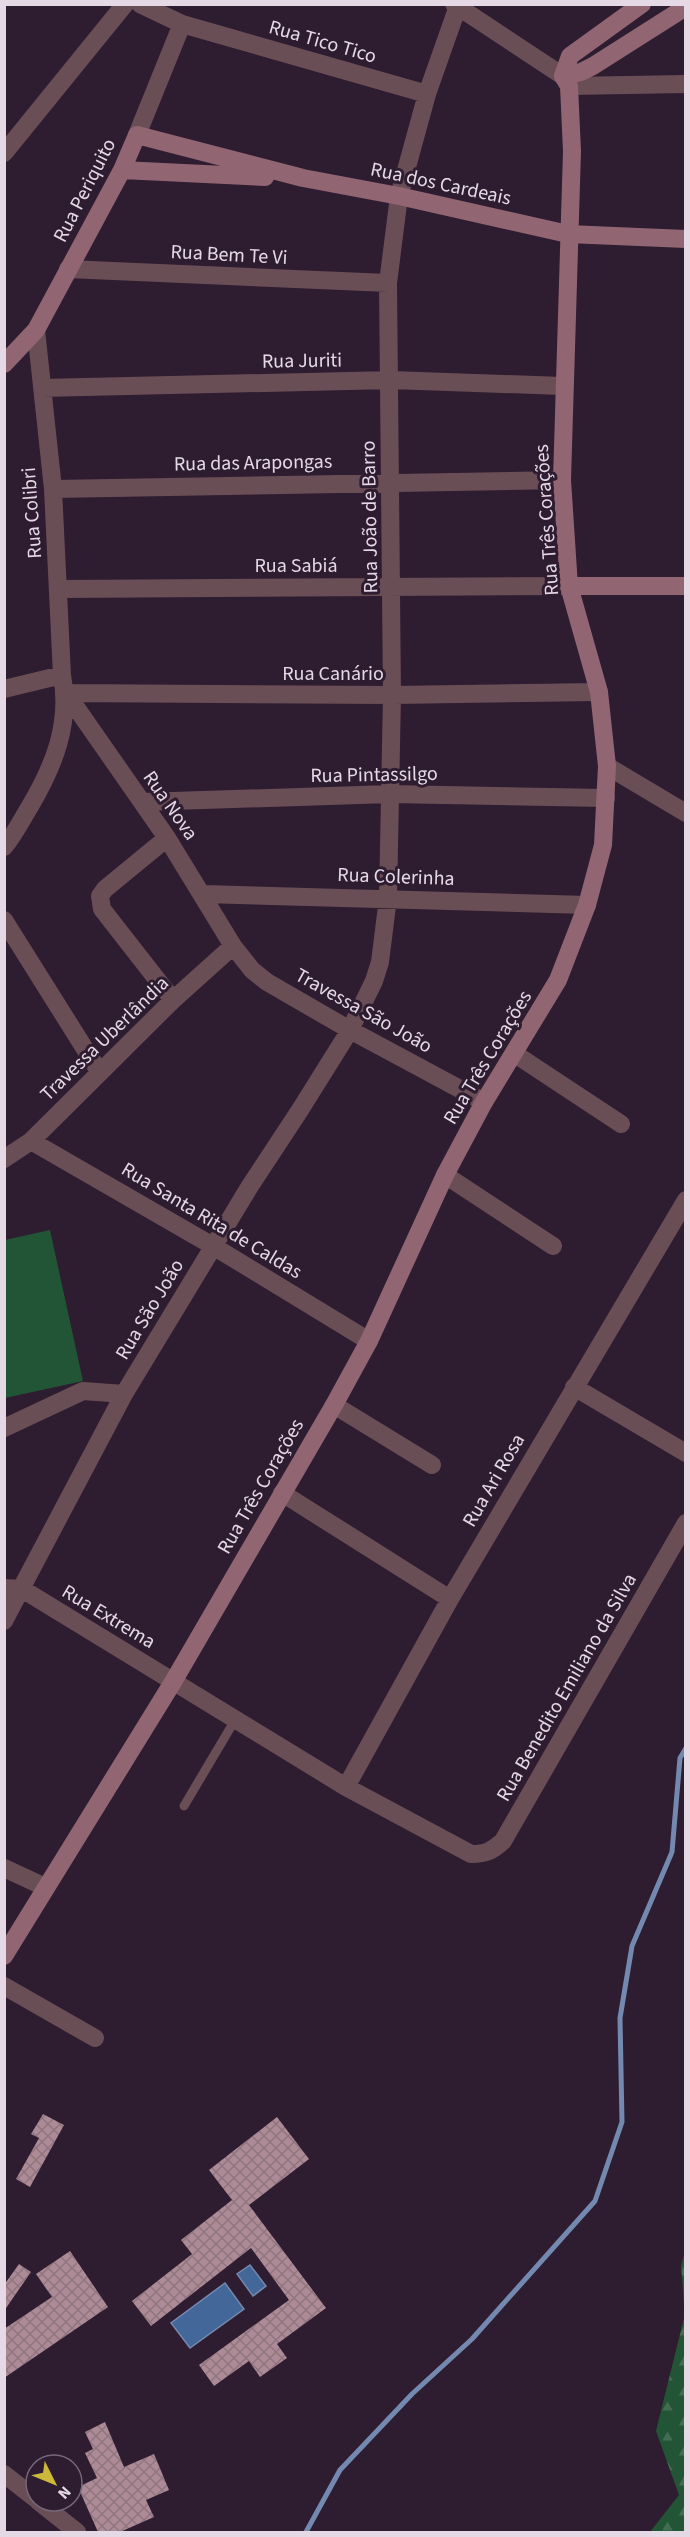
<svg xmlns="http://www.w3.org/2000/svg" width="690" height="2537" font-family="'Source Sans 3',sans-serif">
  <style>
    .green { fill: #225536 }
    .forest { fill: url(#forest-firs) }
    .water { fill: #436798; stroke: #7489af; stroke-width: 1.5 }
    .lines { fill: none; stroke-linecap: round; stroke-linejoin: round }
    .stream { stroke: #7489af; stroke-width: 5 }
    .building { fill: url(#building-cross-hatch) }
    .lane { stroke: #6a4e56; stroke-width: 9 }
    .street { stroke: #6a4e56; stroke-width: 18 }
    .secondary { stroke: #916572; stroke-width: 18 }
    .labels { text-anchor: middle; stroke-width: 6; stroke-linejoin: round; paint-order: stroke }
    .street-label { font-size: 20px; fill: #e5d9e6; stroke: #2e1c30 }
  </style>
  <defs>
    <pattern id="forest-firs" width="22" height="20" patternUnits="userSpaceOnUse" patternTransform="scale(1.5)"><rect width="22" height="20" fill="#225536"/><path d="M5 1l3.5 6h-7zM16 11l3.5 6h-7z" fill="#426d53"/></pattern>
    <pattern id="building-cross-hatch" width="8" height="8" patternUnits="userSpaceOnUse" patternTransform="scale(1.5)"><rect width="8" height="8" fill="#ad8b96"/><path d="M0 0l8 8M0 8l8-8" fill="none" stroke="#8e757e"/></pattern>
  </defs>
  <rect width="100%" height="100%" fill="#2e1c30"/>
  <path class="green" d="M50,1230l33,151 -78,17v-158z"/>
  <path class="forest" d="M685,2251v281h-35l29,-37 -23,-64 29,-117 -4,-48z"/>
  <path class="water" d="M250,2265l16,21 -13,10 -16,-22z
    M225,2283l19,26 -54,39 -19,-25z"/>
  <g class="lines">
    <path class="stream" d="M306,2532l34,-62 72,-76 60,-55 123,-138 27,-79 -2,-104 12,-72 40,-94 8,-94 6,-10"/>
  </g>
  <path class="building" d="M43,2114l21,11 -34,62 -14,-8 23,-41 -8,-4z
    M277,2117l32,42 -60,46 77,103 -49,36 10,14 -27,19 -11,-16 -35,25 -15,-21 90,-65 -38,-52 -100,78 -19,-25 60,-47 -11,-14 51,-40 -23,-30z
    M70,2251l38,56 -104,71v-49l48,-32 -16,-23z
    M19,2264l12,8 -27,39v-26z
    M105,2422l19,45 30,-13 15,36 -23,10 8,17 -34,15h-22l-20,-45 19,-9 -12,-25 8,-4 -8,-17z"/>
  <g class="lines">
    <path class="lane" d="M184,1806l51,-86"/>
    <path class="street" d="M140,4l42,20 245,70
      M454,4l109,72
      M569,86l117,-2
      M137,135l45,-111
      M4,153l121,-149
      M68,269l320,14
      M42,388l349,-8 172,6
      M53,489l509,-9
      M59,589l510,-3
      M4,689l58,-14
      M66,693l101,145 66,108 19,24 15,12 83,48 134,72
      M66,693l326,2 207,-3
      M607,766l79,47
      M142,802l248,-8 216,4
      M167,838l-62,51 -5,7 2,13 71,91
      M4,847c10,-12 17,-26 25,-39 25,-42 42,-84 33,-133l-9,-186 -17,-159
      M203,894l384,11
      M4,920l96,153
      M515,1054l106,70
      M31,1141l182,105 156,95
      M4,1159l27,-18 142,-141 60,-54
      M445,1175l108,71
      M574,1387l112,66
      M334,1405l98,60
      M4,1428l79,-37 41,3
      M282,1493l168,106
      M4,1588l18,1 324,198 125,67c15,0 21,-3 32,-13l183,-318
      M4,1621l120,-227 126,-208 50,-76 50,-80 24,-49 6,-19 8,-64 4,-203 -4,-412 11,-87 28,-102 31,-88
      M346,1787l104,-188 236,-399
      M4,1868l41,19
      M4,1986l91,52
      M4,2474l32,25
      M38,2501l39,31"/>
    <path class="secondary" d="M563,76l18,-4 12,-6 93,-59
      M563,76l7,-20 72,-52
      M122,170l143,7
      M4,364l32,-34 86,-160 15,-35 166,43 96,18 169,38 118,5
      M569,586h117
      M4,1956l169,-274 161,-277 35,-64 76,-166 39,-73 74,-122 29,-75 16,-60 4,-79 -8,-74 -30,-106 -7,-106 10,-329 -3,-65 -6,-10"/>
  </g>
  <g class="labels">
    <g class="street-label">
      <text transform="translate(323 41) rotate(16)" y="7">Rua Tico Tico</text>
      <text transform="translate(441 183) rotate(12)" y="7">Rua dos Cardeais</text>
      <text transform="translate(84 190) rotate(-63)" y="7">Rua Periquito</text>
      <text transform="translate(229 254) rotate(3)" y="7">Rua Bem Te Vi</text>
      <text transform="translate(302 360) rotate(-1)" y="7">Rua Juriti</text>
      <text transform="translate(253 462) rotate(-1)" y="7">Rua das Arapongas</text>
      <text transform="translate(31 513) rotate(-94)" y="7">Rua Colibri</text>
      <text transform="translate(369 517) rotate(-91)" y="7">Rua João de Barro</text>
      <text transform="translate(546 520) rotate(-94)" y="7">Rua Três Corações</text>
      <text x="296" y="572">Rua Sabiá</text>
      <text x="333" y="680">Rua Canário</text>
      <text transform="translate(374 774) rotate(-1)" y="7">Rua Pintassilgo</text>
      <text transform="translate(171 805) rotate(55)" y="7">Rua Nova</text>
      <text transform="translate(396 876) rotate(2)" y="7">Rua Colerinha</text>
      <text transform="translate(364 1010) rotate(29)" y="7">Travessa São João</text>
      <text transform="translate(104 1038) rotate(-44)" y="7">Travessa Uberlândia</text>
      <text transform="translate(487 1057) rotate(-59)" y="7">Rua Três Corações</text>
      <text transform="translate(212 1220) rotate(31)" y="7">Rua Santa Rita de Caldas</text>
      <text transform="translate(149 1309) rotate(-59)" y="7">Rua São João</text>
      <text transform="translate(493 1480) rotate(-60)" y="7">Rua Ari Rosa</text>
      <text transform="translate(260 1486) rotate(-60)" y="7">Rua Três Corações</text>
      <text transform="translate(109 1616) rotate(31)" y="7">Rua Extrema</text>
      <text transform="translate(566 1687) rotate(-60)" y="7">Rua Benedito Emiliano da Silva</text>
    </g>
  </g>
  <rect width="690" height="2537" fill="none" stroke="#e5d9e6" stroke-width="12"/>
  <g transform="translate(54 2483) rotate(133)"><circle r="28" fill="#2e1c30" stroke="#776879" stroke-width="1.5"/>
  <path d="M0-4.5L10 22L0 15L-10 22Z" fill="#ccb939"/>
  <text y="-9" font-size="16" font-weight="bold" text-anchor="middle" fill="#e5d9e6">N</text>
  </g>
</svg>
